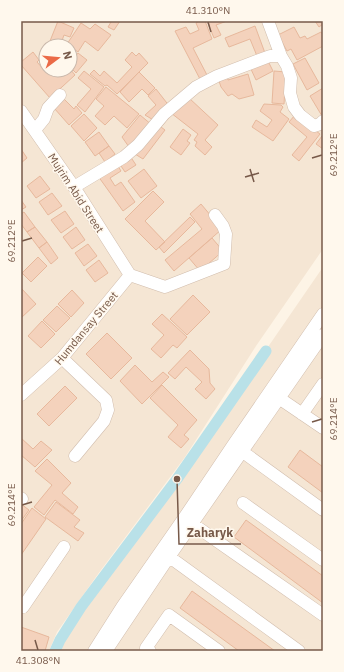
<svg xmlns="http://www.w3.org/2000/svg" width="344" height="672" font-family="'IBM Plex Sans',sans-serif">
  <style>
    .residential { fill: #f5e6d4; fill-rule: evenodd }
    .lines { fill: none; stroke-linecap: round; stroke-linejoin: round }
    .canal { stroke: #b9e1e8; stroke-width: 11 }
    .building { fill: #f4d2bc; stroke: #e7b89c }
    .minor-casing { stroke: #d1bdad; stroke-width: 13 }
    .minor { stroke: #fff; stroke-width: 12 }
    .ticks { fill: none; stroke: #775949; stroke-width: 1.5 }
    .labels { text-anchor: middle; stroke-width: 3; stroke-linejoin: round; paint-order: stroke }
    .street-label { font-size: 11px; fill: #775949; stroke: #fff8ed }
    .leader { fill: none; stroke: #775949; stroke-width: 1.5 }
    .callout-dot { fill: #775949; stroke: #fff8ed; stroke-width: 1.5 }
    .callout-label { font-size: 12px; text-anchor: middle; font-weight: bold; fill: #775949; stroke: #fff8ed; stroke-width: 3; stroke-linejoin: round; paint-order: stroke }
    .neatline { fill: none; stroke: #775949; stroke-width: 1.5 }
    .ticks-label { font-size: 10px; text-anchor: middle; fill: #775949 }
  </style>
  <rect width="100%" height="100%" fill="#fdf4e6"/>
  <path class="residential" d="M21,21h302v228l-67,97 -71,111 -87,117 -41,58 -8,19h-28zM46,46h24v24h-24z
    M323,267v384h-268l5,-11 21,-33 96,-128z"/>
  <g class="lines">
    <path class="canal" d="M55,651l5,-11 21,-33 96,-128 89,-128"/>
  </g>
  <path class="building" d="M58,21l16,7 -4,9 -6,-2 -4,11h-12z
    M110,21h10l-6,9 -6,-3 3,-5z
    M199,21h6l7,18 -19,9 15,29 -7,4 -26,-50 11,-4 4,7 9,-4 -3,-7z
    M207,21h20l-11,4 5,10 -7,3z
    M315,21h8v3l-4,3z
    M81,23l9,6 5,-5 16,11 -13,16 -13,-10 -7,11 -11,-8z
    M255,26l10,27 -8,3 -7,-17 -21,8 -4,-9z
    M294,27l6,11 5,-2 2,3 14,-7 2,3v11l-26,14 -6,-11 -4,2 -9,-16z
    M33,52l6,8 -2,2 9,10 2,-2 22,-1 5,6 -25,23 -29,-33v-3z
    M132,52l4,4 3,-3 9,10 -31,31 -10,-9 -2,1 -15,-12 4,-4 6,6 4,-5 13,12 15,-16 -7,-7z
    M78,53l9,7 -11,13 -6,-6v-13l4,4z
    M305,58l14,25 -12,7 -14,-26z
    M267,59l6,12 -17,9 -6,-13z
    M84,71l20,16 -19,25 -8,-7 14,-16 -13,-11z
    M274,71l12,1 -2,32 -12,-1z
    M139,72l16,16 -7,7 -6,-6 -13,13 -9,-10z
    M248,74l6,21 -15,4 -7,-5 -4,2 -7,-9 -3,-9 9,-2 1,4z
    M106,87l33,27 -12,14 -13,-12 -9,9 -10,-9 9,-10 -8,-7z
    M323,88v27l-1,1 -12,-20z
    M156,89l14,18 -15,14 -10,-6 11,-10 -8,-9z
    M189,98l29,27 -13,15 7,7 -7,8 -10,-9 2,-4 -3,-2 4,-6 -27,-21z
    M64,99l10,10 2,-3 6,7 -13,12 -15,-17z
    M264,104l17,1 2,2 -3,5 9,7 -16,22 -21,-14 4,-7 11,7 5,-7 -12,-9z
    M84,114l13,14 -13,13 -13,-15z
    M140,115l12,10 -23,22 -7,-10z
    M295,115l25,19 -21,27 -7,-6 15,-18 -18,-15z
    M170,116l-9,11 4,3 -22,29 -8,-5z
    M183,129l8,6 -4,6 3,2 -9,12 -11,-8z
    M99,132l10,14 -14,10 -10,-14z
    M322,136l1,1v12l-7,-5z
    M109,146l6,8 -10,8 -6,-9z
    M21,149l6,9 -6,5z
    M130,156l6,9 -11,7 -6,-9z
    M116,163l5,8 -11,7 5,8 6,-4 14,20 -12,9 -25,-35z
    M144,169l13,17 -16,12 -13,-17z
    M40,176l10,13 -14,9 -9,-12z
    M153,191l11,11 -19,19 20,21 -9,8 -31,-31z
    M52,193l10,13 -14,9 -9,-13z
    M21,200l5,7 -5,3z
    M201,204l21,25 -48,42 -9,-11 37,-31 -12,-15z
    M65,211l9,13 -13,9 -10,-13z
    M24,212l11,15 -8,5 -6,-8v-10z
    M190,217l5,5 -31,31 -5,-6z
    M35,227l12,15 -8,6 -12,-16z
    M76,227l9,13 -13,9 -9,-12z
    M212,238l11,13 -23,20 -11,-13z
    M47,242l11,16 -7,6 -12,-16z
    M88,244l9,12 -13,10 -9,-13z
    M38,257l9,9 -16,16 -9,-9z
    M99,260l9,13 -13,9 -9,-12z
    M21,288l15,16 -15,14z
    M72,290l12,13 -13,14 -13,-13z
    M193,295l17,17 -23,23 -17,-16z
    M57,306l13,12 -14,14 -13,-12z
    M162,314l25,23 -10,11 -4,-3 -12,13 -10,-9 13,-14 -12,-11z
    M42,321l13,13 -14,14 -13,-12z
    M107,333l25,25 -21,21 -25,-25z
    M190,350l19,19 1,14 5,6 -9,10 -11,-10 7,-7 -16,-15 -11,12 -7,-6z
    M135,365l17,17 11,-10 6,5 -27,27 -22,-23z
    M162,385l35,35 -13,15 5,4 -8,9 -13,-11 10,-12 -28,-27z
    M65,386l12,12 -28,28 -12,-12z
    M21,438l12,11 8,-8 11,9 -17,17 -14,-12z
    M300,450l23,17v26l-35,-26z
    M47,459l24,24 -9,10 16,14 -5,7 -18,-14 -11,15 -10,-8 18,-22 -17,-14z
    M56,502l24,18 -6,7 10,6 -6,8 -33,-24z
    M21,504l8,6 -8,11z
    M32,508l14,11 -25,36v-31z
    M246,520l77,56v27l-89,-66z
    M192,591l83,60h-36l-59,-43z
    M21,627l28,10 -4,14h-24z"/>
  <g class="lines">
    <g class="minor-casing">
      <path id="minor" d="M268,21l13,35
        M21,111l53,76 56,88
        M35,130l9,-11 4,-11 12,-13
        M74,187l50,-30 14,-12 26,-31 32,-27 21,-11 53,-20h11l6,10 4,12 -1,15 4,14 6,8 14,11 6,-2 3,-3
        M130,275l35,12 59,-23 2,-30 -3,-8 -8,-11
        M62,358l44,42 2,10 -4,11 -29,35
        M273,394l50,34
        M21,395l41,-37 68,-83
        M302,414l21,-30
        M236,447l87,63
        M21,498l1,1
        M243,503l80,57
        M187,520l136,95
        M164,553l135,98
        M21,606l2,1 41,-60
        M94,651l28,-44 62,-89 49,-73 90,-131
        M106,651l63,-94 154,-222
        M150,651l-4,-3 23,-33 50,36"/>
    </g>
    <use href="#minor" class="minor"/>
  </g>
  <path class="ticks" d="M208,22l3,10M312,158l10,-3M250,169l4,13M245,177l14,-4M22,241l10,-3M312,422l10,-3M22,505l10,-3M35,640l3,10"/>
  <g class="labels">
    <g class="street-label">
      <text transform="translate(76 193) rotate(57)" y="4">Mujrim Abid Street</text>
      <text transform="translate(86 328) rotate(-50)" y="4">Humdansay Street</text>
    </g>
  </g>
  <path class="leader" d="M177 479L179 544H241"/>
  <circle class="callout-dot" cx="177" cy="479" r="4"/>
  <g class="callout-label">
    <text x="210" y="537">Zaharyk</text>
  </g>
  <rect width="344" height="672" fill="none" stroke="#fff8ed" stroke-width="44"/>
  <g transform="translate(58 58) rotate(74)"><circle r="19" fill="#fff8ed" stroke="#c9b8ab"/>
  <path d="M0-3L7 15L0 10L-7 15Z" fill="#eb6a47"/>
  <text y="-6" font-size="11" font-weight="bold" text-anchor="middle" fill="#775949">N</text>
  </g>
  <rect x="22" y="22" width="300" height="628" class="neatline"/>
  <g class="ticks-label">
    <text x="208" y="14">41.310°N</text>
    <text transform="translate(333 155) rotate(-90)" y="4">69.212°E</text>
    <text transform="translate(11 241) rotate(-90)" y="4">69.212°E</text>
    <text transform="translate(333 419) rotate(-90)" y="4">69.214°E</text>
    <text transform="translate(11 505) rotate(-90)" y="4">69.214°E</text>
    <text x="38" y="664">41.308°N</text>
  </g>
</svg>
